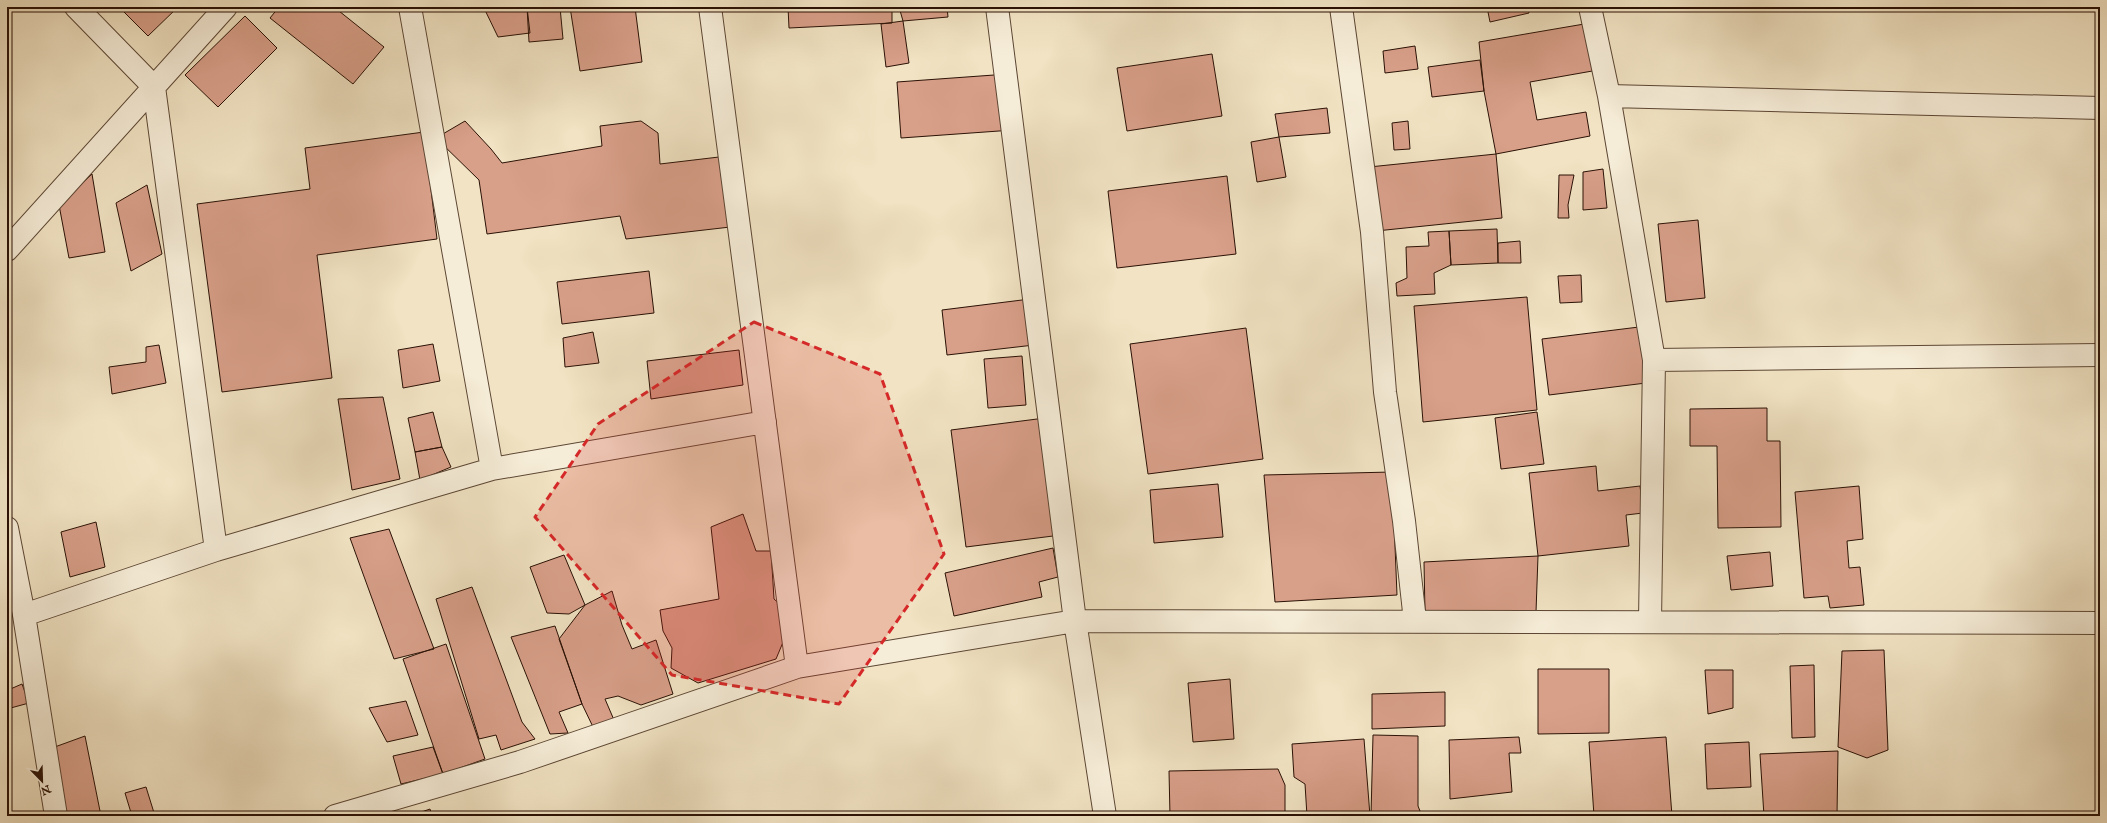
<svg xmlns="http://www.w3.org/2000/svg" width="2107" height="823" font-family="'IM FELL English',serif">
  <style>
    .building { fill: #d89f89; stroke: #2a1105 }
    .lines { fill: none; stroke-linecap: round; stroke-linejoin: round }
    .minor-casing { stroke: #5c4634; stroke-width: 24 }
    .minor { stroke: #f6edd8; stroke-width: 22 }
    .marked { fill: #d62828; fill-opacity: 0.2; stroke: #d62828; stroke-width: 3; stroke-dasharray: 8 5; stroke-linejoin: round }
  </style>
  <rect width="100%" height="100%" fill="#f1e3c3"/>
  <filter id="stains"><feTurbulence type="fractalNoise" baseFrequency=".005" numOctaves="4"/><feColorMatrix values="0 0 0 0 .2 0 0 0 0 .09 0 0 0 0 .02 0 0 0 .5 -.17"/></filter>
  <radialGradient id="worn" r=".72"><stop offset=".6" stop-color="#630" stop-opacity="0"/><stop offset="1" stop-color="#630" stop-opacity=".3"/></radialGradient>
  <path class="building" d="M119,7h59l-30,29z
    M279,7h55l50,40 -31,37 -83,-66z
    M527,7h33l3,32 -34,3z
    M527,7l3,26 -32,4 -14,-29z
    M570,7h65l7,55 -62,9z
    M788,7h104v16l-103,5z
    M899,7h48l1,10 -45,4z
    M1487,7h41l1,6 -39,9z
    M245,16l32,32 -59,59 -33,-32z
    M903,21l6,42 -23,4 -5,-43z
    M1590,23l8,47 -68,12 7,38 49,-8 4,24 -94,18 -12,-63 -5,-49z
    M1415,46l3,23 -33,4 -2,-22z
    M1212,54l10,62 -95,15 -10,-63z
    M1480,60l4,31 -52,6 -4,-30z
    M1008,74l5,56 -112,8 -4,-56z
    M1327,108l3,25 -51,4 -4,-23z
    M465,121l26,28 11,14 100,-17 -2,-20 41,-5 17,12 2,31 59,-7 20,69 -113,13 -6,-23 -133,18 -8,-54 -43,-42z
    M1408,121l2,28 -16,1 -2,-27z
    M424,132l13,107 -120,16 15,123 -110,14 -25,-188 113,-15 -5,-41z
    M1279,137l7,40 -29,5 -6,-40z
    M1496,154l6,64 -126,13 -7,-64z
    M1603,169l4,39 -24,2v-38z
    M92,174l13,78 -36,6 -10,-53z
    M1559,175h15l-6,30 1,13h-11z
    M1227,176l9,78 -119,14 -9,-77z
    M147,185l15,69 -31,17 -15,-68z
    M1698,220l7,78 -39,4 -8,-78z
    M1497,229l1,34 -47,2 -2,-34z
    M1449,231l2,34 -17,8 1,21 -38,2 -1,-13 11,-5 -1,-31 23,-1 -1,-14z
    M1520,241l1,22h-23v-20z
    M649,271l5,42 -92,11 -5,-42z
    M1581,275l1,27 -22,1 -2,-27z
    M1527,297l10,113 -114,12 -9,-116z
    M1038,298l5,46 -96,11 -5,-45z
    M1639,327l7,56 -97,12 -7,-56z
    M1246,328l17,131 -115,15 -18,-130z
    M593,332l6,31 -34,4 -2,-29z
    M433,344l7,37 -37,7 -5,-38z
    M159,345l7,38 -54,11 -3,-27 37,-5v-15z
    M739,350l4,35 -92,14 -4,-38z
    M1022,356l4,49 -38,3 -4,-49z
    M383,397l17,82 -48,11 -14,-91z
    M1767,408v33h13l1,86 -63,1 -1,-82h-27v-37z
    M433,412l9,35 -27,5 -7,-34z
    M1537,412l7,52 -43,5 -6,-51z
    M1045,418l16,117 -95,12 -15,-117z
    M442,447l9,20 -31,13 -5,-28z
    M1596,466l2,25 42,-5 3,27 -17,2 3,31 -91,10 -9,-83z
    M1392,472l5,123 -122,7 -11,-127z
    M1218,484l5,53 -69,6 -4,-53z
    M1859,486l4,53 -16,2 2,27 11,-1 4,38 -34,3 -2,-12 -24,2 -9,-106z
    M743,514l13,37h15l3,48 9,8 3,28 -10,24 -78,24 -27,-15 1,-20 -9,-17 -3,-21 59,-11 -8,-72z
    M96,522l9,45 -35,10 -9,-45z
    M389,529l45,120 -40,10 -44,-121z
    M1053,548l5,29 -19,5 3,15 -88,19 -9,-43z
    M1770,552l3,34 -42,4 -4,-34z
    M564,555l21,50 -16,9 -22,-1 -17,-46z
    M1538,556l-2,56 -111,2 -1,-52z
    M472,587l50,135 13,17 -34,11 -5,-15 -17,4 -43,-140z
    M612,591l10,34 10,24 24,-9 17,54 -32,11 -23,-9 -13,3 12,28 -23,2 -12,-25 -23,-65 26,-34z
    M555,626l27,78 -23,8 9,21 -18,1 -39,-97z
    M446,644l39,115 -42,15 -40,-115z
    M1884,650l4,100 -21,8 -29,-11 4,-96z
    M1814,665l1,72 -23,1 -2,-72z
    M1538,669h71v64l-71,1z
    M1705,670h28v38l-25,6z
    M1230,679l4,60 -41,3 -5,-59z
    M7,681l1,9 14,-6 7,19 -22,6z
    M1445,692v34l-73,3v-35z
    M406,701l12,34 -31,7 -18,-34z
    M1373,735l45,1v70l4,10h-51z
    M85,736l16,80h-37l-12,-68z
    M1519,737l2,16h-12l3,39 -62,7 -1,-59z
    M1666,737l6,79h-78l-5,-74z
    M1364,739l6,77h-63l-2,-32 -11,-7 -2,-33z
    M1749,742l2,45 -44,2 -2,-45z
    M433,747l10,27 -42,10 -8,-28z
    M1838,751l-1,64 -73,1 -4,-62z
    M1278,769l7,16v31h-115l-1,-45z
    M146,787l9,29h-23l-7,-23z
    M430,809l2,7h-22z"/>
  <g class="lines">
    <g class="minor-casing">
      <path id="minor" d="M76,7l78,80 62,463
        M410,7l82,462
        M710,7l87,660
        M997,7l78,614 30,195
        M1341,7l31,225 13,160 19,129 11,100
        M1590,7l19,89 45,264 -4,261
        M1609,96l491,12
        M7,250l219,-243
        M1654,360l446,-5
        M7,528l17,87 32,201
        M24,615l192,-65 276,-81 273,-47
        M335,816l185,-54 277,-95 278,-46 1025,2"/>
    </g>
    <use href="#minor" class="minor"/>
  </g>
  <path class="marked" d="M754,322l126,52 64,180 -105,150 -167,-29 -137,-158 63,-93z"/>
  <rect width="2107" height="823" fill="none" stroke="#f1e3c3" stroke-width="24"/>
  <rect x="8" y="8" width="2091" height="807" fill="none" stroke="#2a1105" stroke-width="2"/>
  <rect x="12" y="12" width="2083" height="799" fill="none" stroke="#2a1105"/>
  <g transform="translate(42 781) rotate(157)" stroke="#f6edd8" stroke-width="3" paint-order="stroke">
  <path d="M0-3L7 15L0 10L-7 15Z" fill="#2a1105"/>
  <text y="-6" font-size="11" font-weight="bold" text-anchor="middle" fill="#2a1105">N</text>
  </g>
  <rect width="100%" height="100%" filter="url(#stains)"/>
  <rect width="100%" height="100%" fill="url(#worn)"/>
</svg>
